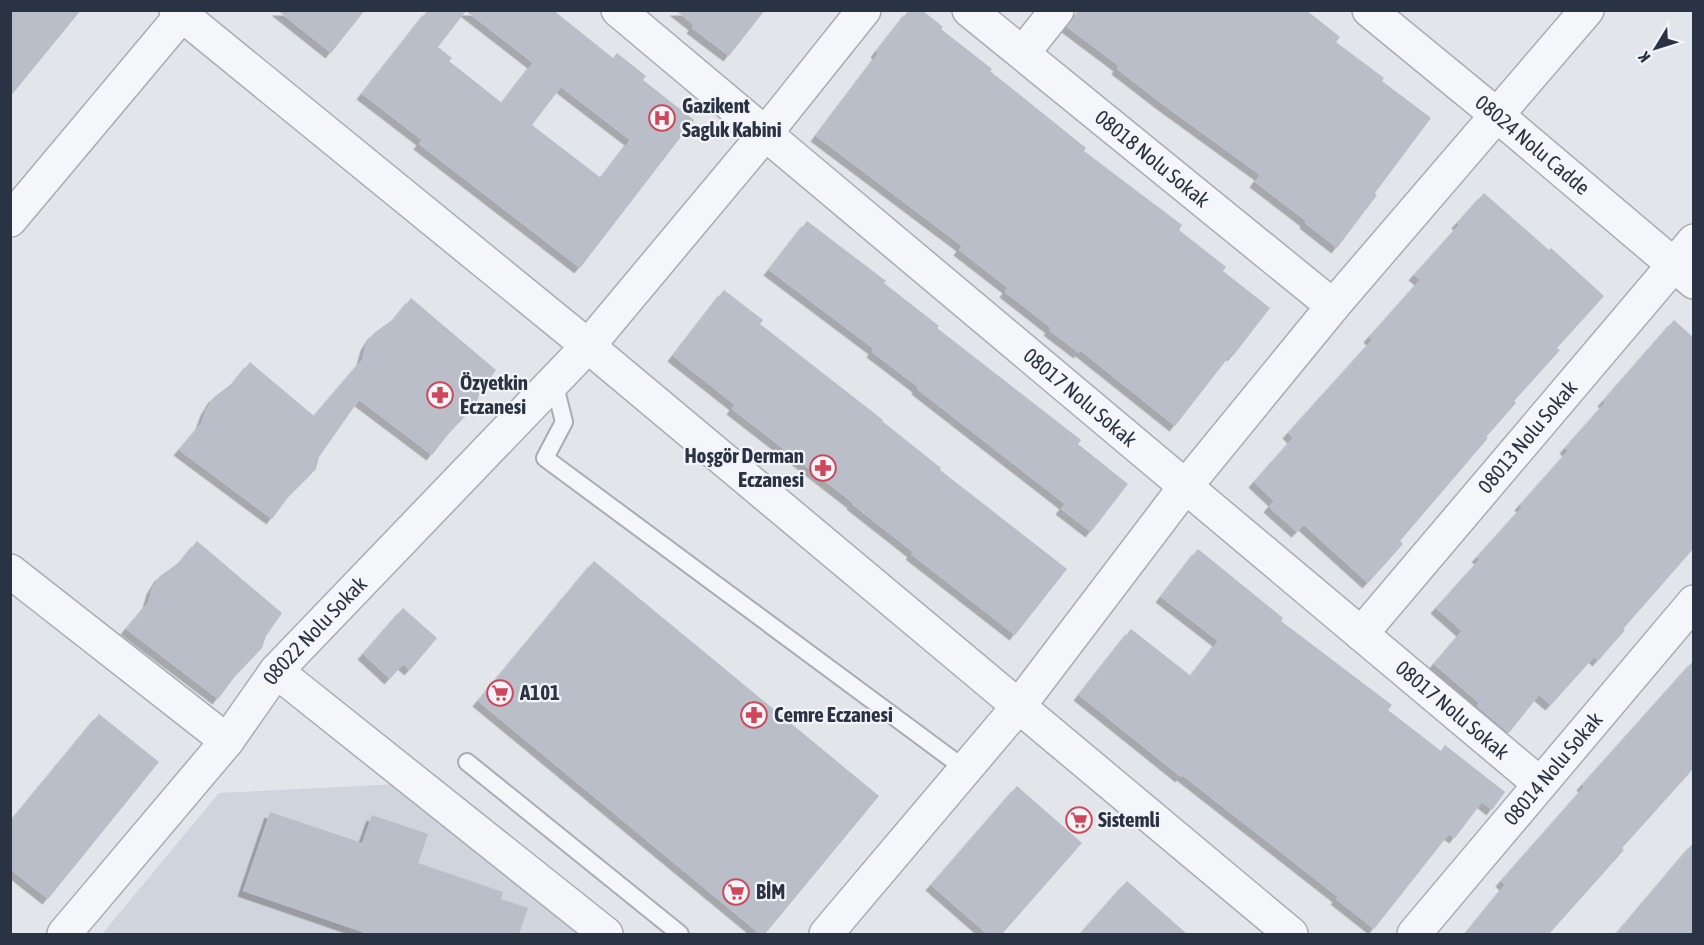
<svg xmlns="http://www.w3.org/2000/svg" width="1704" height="945" font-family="'Asap Condensed',sans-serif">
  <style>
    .built { fill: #d0d4dc }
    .building { fill: #b9bec8; fill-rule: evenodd; filter: url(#shadow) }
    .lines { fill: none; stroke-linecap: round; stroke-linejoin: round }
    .service-casing { stroke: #a7acb5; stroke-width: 20 }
    .minor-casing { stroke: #a7acb5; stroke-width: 36 }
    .tertiary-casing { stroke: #a7acb5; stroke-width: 36 }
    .service { stroke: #f5f6f9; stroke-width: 16 }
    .minor { stroke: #f5f6f9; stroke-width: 33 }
    .tertiary { stroke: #f5f6f9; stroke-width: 33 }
    .labels { text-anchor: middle; stroke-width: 4.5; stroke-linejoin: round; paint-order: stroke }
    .poi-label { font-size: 21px; font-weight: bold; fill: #2a3343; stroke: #f2f4f8; text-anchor: start }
    .street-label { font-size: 21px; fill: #2a3343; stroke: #f2f4f8 }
  </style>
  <defs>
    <filter id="shadow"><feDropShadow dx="-5.5" dy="5.5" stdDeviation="0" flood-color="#0004"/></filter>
  </defs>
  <rect width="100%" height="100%" fill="#e2e5ea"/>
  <path class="built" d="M399,784l186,150h-483l117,-141z"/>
  <path class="building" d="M10,10h71l-71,87z
    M277,10h88l-34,43z
    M428,10h125l60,48 4,-5 29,23 -3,4 51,40 -114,148 -161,-124 3,-4 -60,-46zM466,11l67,52 -31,40 -53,-42 3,-3 -14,-11zM561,87l69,53 -29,38 -69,-53z
    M675,10h90l-36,46 -37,-28 2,-3z
    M909,10h13l21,17 -2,2 51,40 -2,2 96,77 -2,3 98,74 -3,5 47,37 -3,4 47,37 -37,48 -2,-2 -56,72 -94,-75 -2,2 -30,-23 2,-2 -46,-36 3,-4 -49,-38 3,-4 -146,-110 62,-82 -2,-2z
    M1078,10h228l34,27 -4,5 48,36 -2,3 49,37 -56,75 2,2 -40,53 -32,-25 1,-2 -51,-39 5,-7 -99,-72 -44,-34 2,-3 -52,-39z
    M1484,193l65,57 2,-2 53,48 -47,52 3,2 -46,51 2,2 -30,34 2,1 -88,103 3,3 -35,39 -64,-58 -7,7 -28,-25 5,-6 -20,-19 39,-44 -5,-5 84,-93 -3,-3 51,-57 -6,-5 45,-50 -2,-2z
    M807,221l79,60 -2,2 55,43 -2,2 144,112 -3,4 50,40 -37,48 -30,-23 4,-5 -148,-115 1,-2 -46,-35 2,-3 -105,-79z
    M724,290l39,30 -3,4 123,96 -1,1 59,47 -1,2 127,99 -52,66 -104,-81 2,-2 -61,-48 1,-1 -121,-94 3,-4 -62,-49z
    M411,298l85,72 -16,22 -4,13 -26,27 -18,23 -73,-55 -40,57 -3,12 -27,27 -17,23 -93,-69 22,-26 5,-14 8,-13 20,-15 16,-20 64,54 48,-56 4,-15 8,-12 21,-15z
    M1674,320l20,18v210l-71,81 2,1 -27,31 -4,-4 -43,48 -12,-10 -30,38 -32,-27 2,-3 -45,-39 28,-33 -26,-23 44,-49 -3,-2 45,-50 -2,-2 48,-54 -3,-3 40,-45 -2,-2z
    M197,541l85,72 -16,23 -4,12 -26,27 -18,24 -92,-70 22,-26 4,-14 8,-13 21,-15z
    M1198,549l85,69 -2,3 111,84 -4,5 53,41 4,-6 60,47 -13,18 -10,-8 -27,36 -6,-4 -75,95 -38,-30 2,-2 -156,-122 -1,2 -102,-82 52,-66 60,47 27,-35 -57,-44z
    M594,561l285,235 -114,138h-5l-282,-233z
    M403,608l34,30 -27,32 -7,-6 -13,15 -27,-25z
    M1694,660v108l-72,80 2,2 -75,84h-84l40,-49 -4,-4 83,-94 -2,-2z
    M99,714l60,48 -111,137 -38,-30v-47z
    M1017,786l65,57 -80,91h-15l-56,-49z
    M270,812l92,31 10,-28 56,19 -10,29 85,29 -2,7 27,9 -9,26h-151l-125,-43z
    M1694,842v92h-78z
    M1127,881l60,53h-107z"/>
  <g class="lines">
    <g class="service-casing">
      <path id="service" d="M554,382l10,40 -19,36 420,311
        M467,762l213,172"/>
    </g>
    <g class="minor-casing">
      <g id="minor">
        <path id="s1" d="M618,10l922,774"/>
        <path id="s2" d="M969,10l364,296"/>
        <path id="s3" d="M1369,10l129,106 196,166"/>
        <path d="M1023,53l34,-43"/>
        <path d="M10,571l217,170"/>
        <path id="s4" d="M1361,634l333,-393"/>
        <path d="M276,671l330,263"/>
        <path id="s5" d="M64,934l163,-193 49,-70 312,-325 177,-212 99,-124"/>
        <path d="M826,934l192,-227 167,-220 148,-181 254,-296"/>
        <path id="s6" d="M1414,934l280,-332"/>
      </g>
    </g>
    <g class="tertiary-casing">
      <path id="tertiary" d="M176,10l412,336 703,588
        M10,220l176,-210"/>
    </g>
    <use href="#service" class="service"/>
    <use href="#minor" class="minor"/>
    <use href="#tertiary" class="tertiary"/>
  </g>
  <defs>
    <g id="hospital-ring" transform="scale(1.35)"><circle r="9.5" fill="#f2f4f8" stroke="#cf475b" stroke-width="1.5"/><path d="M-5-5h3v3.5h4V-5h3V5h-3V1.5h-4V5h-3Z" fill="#cf475b"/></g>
    <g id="pharmacy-ring" transform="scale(1.35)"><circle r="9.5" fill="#f2f4f8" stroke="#cf475b" stroke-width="1.5"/><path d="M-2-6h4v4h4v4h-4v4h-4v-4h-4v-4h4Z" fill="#cf475b"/></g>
    <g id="supermarket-ring" transform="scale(1.35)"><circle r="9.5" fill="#f2f4f8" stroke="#cf475b" stroke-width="1.5"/><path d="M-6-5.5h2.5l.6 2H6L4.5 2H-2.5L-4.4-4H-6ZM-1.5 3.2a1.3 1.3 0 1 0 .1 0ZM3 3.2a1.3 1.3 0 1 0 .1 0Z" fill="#cf475b"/></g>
  </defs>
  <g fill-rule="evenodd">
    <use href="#hospital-ring" x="662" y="118"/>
    <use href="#pharmacy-ring" x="440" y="395"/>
    <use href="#pharmacy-ring" x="823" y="468"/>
    <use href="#supermarket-ring" x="500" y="693"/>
    <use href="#pharmacy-ring" x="754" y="715"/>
    <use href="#supermarket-ring" x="1079" y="820"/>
    <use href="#supermarket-ring" x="736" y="892"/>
  </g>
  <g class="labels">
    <g class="poi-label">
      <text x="682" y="113">Gazikent<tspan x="682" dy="24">Saglık Kabini</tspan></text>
      <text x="460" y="390">Özyetkin<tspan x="460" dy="24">Eczanesi</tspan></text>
      <text x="804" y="463" text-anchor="end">Hoşgör Derman<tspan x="804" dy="24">Eczanesi</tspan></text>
      <text x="520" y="700">A101</text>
      <text x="774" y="722">Cemre Eczanesi</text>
      <text x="1098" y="827">Sistemli</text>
      <text x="756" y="899">BİM</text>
    </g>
    <g class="street-label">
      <text dy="7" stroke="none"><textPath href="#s3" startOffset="212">08024 Nolu Cadde</textPath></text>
      <text dy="7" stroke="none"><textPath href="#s2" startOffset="236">08018 Nolu Sokak</textPath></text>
      <text dy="7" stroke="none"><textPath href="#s1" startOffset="603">08017 Nolu Sokak</textPath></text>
      <text dy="7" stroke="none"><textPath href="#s4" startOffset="258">08013 Nolu Sokak</textPath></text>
      <text dy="7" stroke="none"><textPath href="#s5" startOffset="394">08022 Nolu Sokak</textPath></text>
      <text dy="7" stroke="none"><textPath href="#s1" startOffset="1089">08017 Nolu Sokak</textPath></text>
      <text dy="7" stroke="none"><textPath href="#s6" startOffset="216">08014 Nolu Sokak</textPath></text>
    </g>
  </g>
  <rect width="1704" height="945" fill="none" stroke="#2a3343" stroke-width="24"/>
  <g transform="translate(1656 48) rotate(232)" stroke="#f2f4f8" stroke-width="4.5" paint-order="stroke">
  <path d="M0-4.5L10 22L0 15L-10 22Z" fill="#2a3343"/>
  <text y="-9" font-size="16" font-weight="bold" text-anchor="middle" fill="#2a3343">K</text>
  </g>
</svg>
